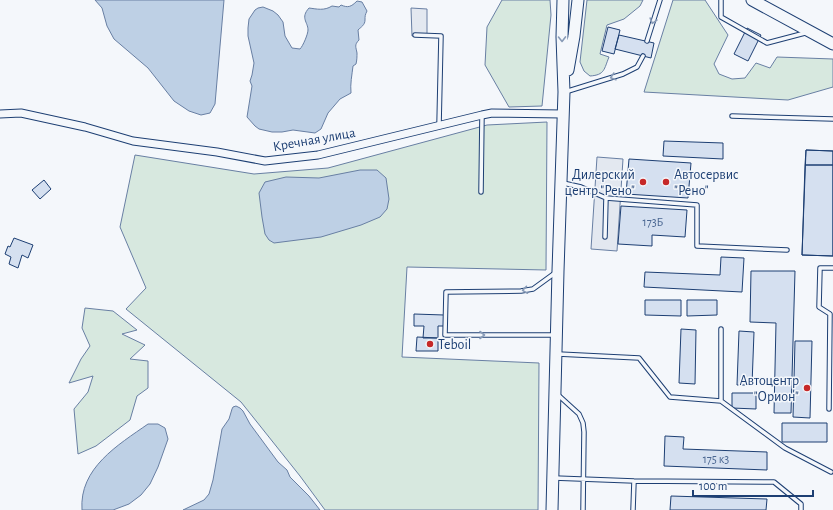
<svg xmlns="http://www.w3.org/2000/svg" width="833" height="510" font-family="'Alegreya Sans',sans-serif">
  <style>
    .green { fill: #d7e8df; stroke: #687fa3 }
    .parking { fill: #e3e8f0; stroke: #687fa3 }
    .water { fill: #bed0e5; stroke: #687fa3 }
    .building { fill: #d5e0f0; stroke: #1d3f73 }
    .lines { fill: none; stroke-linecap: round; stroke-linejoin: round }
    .lane-casing { stroke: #1d3f73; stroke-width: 5.5 }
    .street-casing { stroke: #1d3f73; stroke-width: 9 }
    .primary-casing { stroke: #1d3f73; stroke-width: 13 }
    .lane { stroke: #f4f7fb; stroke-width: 3.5 }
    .street { stroke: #f4f7fb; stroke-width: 7 }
    .primary { stroke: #f4f7fb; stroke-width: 11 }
    .oneway { stroke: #889bb7 }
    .poi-dot { fill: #c62828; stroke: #f4f7fb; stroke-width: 1.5 }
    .labels { text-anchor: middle; stroke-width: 3; stroke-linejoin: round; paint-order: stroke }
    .number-label { font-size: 12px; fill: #4b6792 }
    .street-label { font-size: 14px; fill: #1d3f73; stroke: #f4f7fb }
    .poi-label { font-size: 14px; fill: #1d3f73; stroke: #f4f7fb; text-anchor: end }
  </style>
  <rect width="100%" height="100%" fill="#f4f7fb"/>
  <path class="green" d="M502,0h48l1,15 -9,91 -33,1 -24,-42 2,-38z
    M587,0h56l-3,6 -16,13 -17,6 -7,29 9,3c-5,12 -4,18 -19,19l-6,-5 -4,-9z
    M673,0h32l23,35 -14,29 5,10 13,5 13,-1 11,-15 14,5 7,-11 56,2v28l-45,13 -144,-8z
    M547,122l-1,148 -139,-3 -5,90 137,6 -1,147h-213l-25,-34 -59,-74 -115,-93 20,-21 -26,-61 15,-72 119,19 74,-6 159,-43z
    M85,308l28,3 24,19 -15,4 23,11 -15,14 18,2v27l-11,8 -7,24 -34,26 -18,8 -4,-45 14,-17 5,-16 -24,7 12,-24 9,-13 -8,-18z"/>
  <path class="parking" d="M411,8l16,1v27h-15z
    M597,157l26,2 -6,92 -26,-2z"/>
  <path class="water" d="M95,0h129l-9,104 -5,9 -9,2 -12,-4 -15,-10 -26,-33 -34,-29 -7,-13 -5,-18z
    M357,1l5,1 5,9c-2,4 -2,5 -2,9 0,5 -4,7 -7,10l1,10c-5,5 -3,7 -2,13 0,3 0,7 -1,11l-3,2c-1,9 -3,18 -2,27l-11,6 -12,14 -7,16 -6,4 -22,-3 -11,2h-10l-13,-3 -4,-3 -8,-9 5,-31 -2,-5 2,-6 2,-12 -6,-27v-8l1,-9 6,-9 3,-2 5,-1 10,4 5,4 5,7 2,14 7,12 8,1c3,-3 8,-15 8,-19 0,-8 -8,-12 1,-22 8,1 15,3 23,-2l7,1 2,-2c7,3 10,2 16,-4z
    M360,170h17l9,8 3,21 -2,10 -7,8 -19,8 -40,12 -47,6 -5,-3 -4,-6 -3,-17 -3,-24 6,-11 21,-5 33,1z
    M236,406l4,2 3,3 7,13 28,38 9,8 3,7 19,19 11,14h-137l21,-10 5,-6 4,-14 9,-51 7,-10 3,-10 1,-2z
    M148,424h10l7,4 3,11 -10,28 -8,17 -9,11 -12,9 -16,6h-31c-3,-42 36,-65 66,-86z"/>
  <path class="building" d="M608,27l12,3 -6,24 -12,-3z
    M747,28l14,7 -13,26 -14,-7z
    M619,35l35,8 -3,15 -36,-9z
    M664,141l59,2v16l-60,-3z
    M806,150l27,1v105l-31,-1z
    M806,150l27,1v14h-28z
    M629,159l62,4 -3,35 -62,-4z
    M805,165h28v91l-31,-1z
    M44,180l7,9 -11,10 -8,-9z
    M621,206l66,4 -2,27 -33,-2v11l-34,-2z
    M14,238l19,7 -5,13 -6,-3 -4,13 -9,-4 2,-7 -6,-3 3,-8 2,1z
    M721,257l23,1 -2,34 -98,-5 1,-15 75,3z
    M751,271h44l-4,142h-17l2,-90 -26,-1z
    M645,300h36v16l-36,-1z
    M687,300h30v15l-30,1z
    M414,314l30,1v11h-6v12h-15l1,-12h-10z
    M681,329l15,1 -1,54 -16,-1z
    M739,331l15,1 -2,53h-15z
    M417,337l21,1v13h-22z
    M795,341h17l-2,77 -17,-1z
    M732,393h24v16l-24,-1z
    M782,423h45v19h-45z
    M665,436l19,1 -1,12 84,3v18l-103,-4z
    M671,496l96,3 -1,11h-96z"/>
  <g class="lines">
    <g class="lane-casing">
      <path id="lane" d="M721,0v17l46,26 38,-10
        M415,35l26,1 -2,89
        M647,41l13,-41
        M565,92l58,-18 14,-7 6,-11
        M732,116l101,3
        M563,183l18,4 25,11 91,7v41l90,4
        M481,192l1,-77
        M605,237l1,-39
        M554,335h-109l1,-43 75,-1 12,-2 22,-16
        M558,354l81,4 31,39 51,4 64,47 46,24
        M557,394l22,20 4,9 1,9 -1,78
        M721,401v-72
        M829,409l1,-95 -11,-7 1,-39h13
        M554,478l80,3 140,1 27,22v6
        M633,510l1,-29"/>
    </g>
    <g class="street-casing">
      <path id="street" d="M0,114l21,-1 64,14 48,14 84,11 48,9 53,-6 164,-40 10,-2 71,1"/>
    </g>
    <g class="primary-casing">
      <path id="primary" d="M752,0l81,44
        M568,70l6,-34 4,-36
        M552,510l6,-239 6,-179 -2,-55 1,-37"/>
    </g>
    <use href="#lane" class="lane"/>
    <use href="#street" class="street"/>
    <use href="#primary" class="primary"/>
  </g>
  <defs><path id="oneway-chevron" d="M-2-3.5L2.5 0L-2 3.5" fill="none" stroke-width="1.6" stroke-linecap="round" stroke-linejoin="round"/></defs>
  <g class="oneway">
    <use href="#oneway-chevron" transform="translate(653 21) rotate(106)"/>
    <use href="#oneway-chevron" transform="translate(562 39) rotate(89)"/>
    <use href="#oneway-chevron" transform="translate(613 77) rotate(163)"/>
    <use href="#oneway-chevron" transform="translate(525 290) rotate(172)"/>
    <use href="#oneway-chevron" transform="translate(482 335)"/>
  </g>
  <g class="poi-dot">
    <circle cx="643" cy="182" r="4"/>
    <circle cx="666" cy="182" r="4"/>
    <circle cx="430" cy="344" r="4"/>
    <circle cx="807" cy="388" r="4"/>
  </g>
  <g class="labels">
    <g class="number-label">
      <text x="653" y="226">173Б</text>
      <text x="716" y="463">175 к3</text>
    </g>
    <g class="street-label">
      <text transform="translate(314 139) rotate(-10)" y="5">Кречная улица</text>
    </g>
    <g class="poi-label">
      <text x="635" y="179">Дилерский<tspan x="635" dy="16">центр "Рено"</tspan></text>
      <text x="674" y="179" text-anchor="start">Автосервис<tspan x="674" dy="16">"Рено"</tspan></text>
      <text x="438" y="349" text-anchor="start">Teboil</text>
      <text x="799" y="385">Автоцентр<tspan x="799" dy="16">"Орион"</tspan></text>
    </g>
  </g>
  <path d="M693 490v6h120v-6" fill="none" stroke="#1d3f73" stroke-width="2"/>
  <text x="699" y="490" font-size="12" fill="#1d3f73" stroke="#f4f7fb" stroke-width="3" paint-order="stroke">100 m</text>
</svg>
